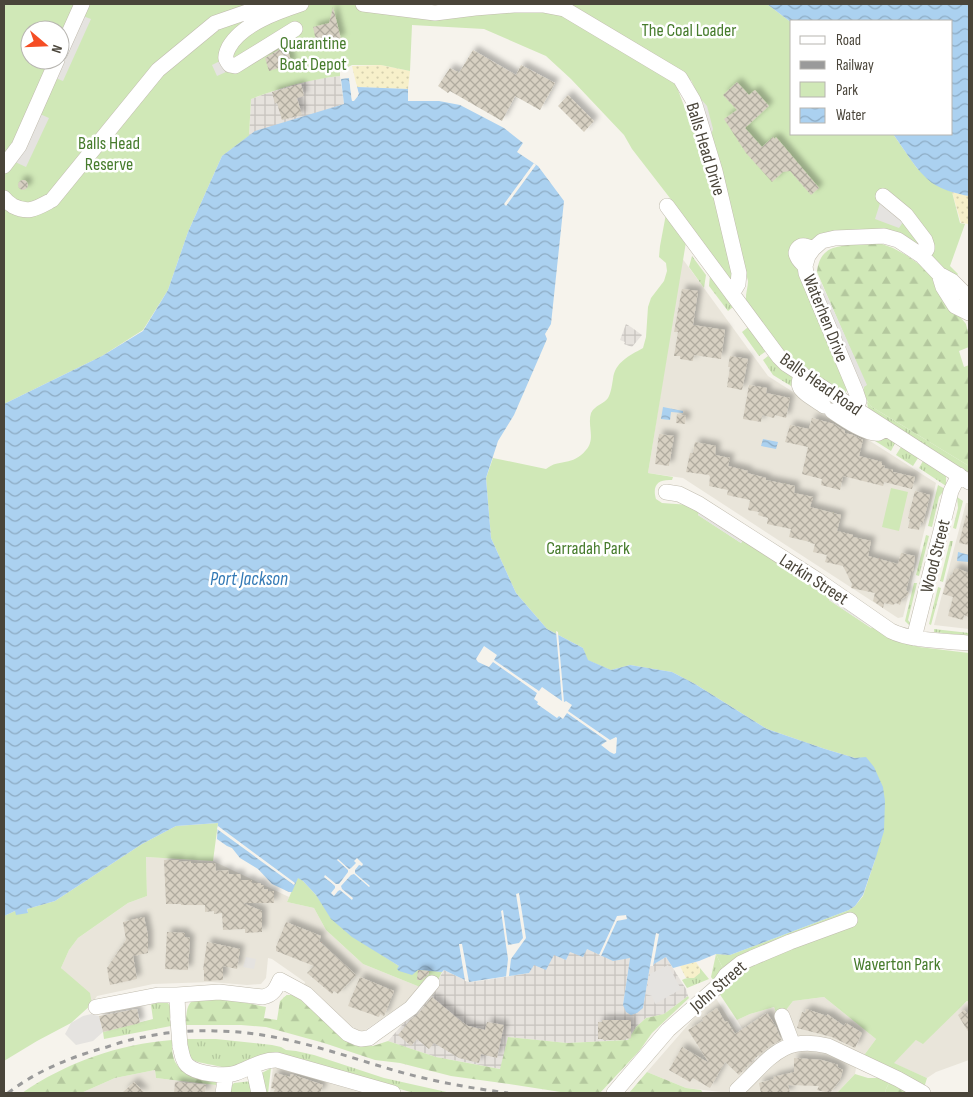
<svg xmlns="http://www.w3.org/2000/svg" width="973" height="1097" font-family="'Sofia Sans Condensed',sans-serif">
  <style>
    .residential { fill: #e9e5da }
    .industrial { fill: url(#industrial-grid) }
    .grass { fill: url(#grass-tufts) }
    .forest { fill: url(#forest-firs) }
    .sand { fill: url(#sand-dots) }
    .green { fill: #d0e8b7; fill-rule: evenodd }
    .parking { fill: #e5e3e0 }
    .water { fill: url(#water-waves) }
    .pier { fill: #f6f3ec }
    .building { fill: url(#building-cross-hatch); filter: url(#shadow) }
    .lines { fill: none; stroke-linecap: round; stroke-linejoin: round }
    .minor-casing { stroke: #c1bcaf; stroke-width: 16 }
    .minor { stroke: #fff; stroke-width: 15 }
    .rail { stroke: #9a9a9a; stroke-width: 3; stroke-dasharray: 6 6; stroke-linecap: butt }
    .minor-bridge-casing { stroke: #c1bcaf; stroke-width: 16; stroke-linecap: butt }
    .minor-bridge { stroke: #fff; stroke-width: 15 }
    .labels { text-anchor: middle; stroke-width: 5; stroke-linejoin: round; paint-order: stroke }
    .park-label { font-size: 18px; fill: #477c2d; stroke: #fff }
    .street-label { font-size: 18px; fill: #4a453a; stroke: #fff }
    .water-label { font-size: 19px; font-style: italic; fill: #3379b5; stroke: #fff }
  </style>
  <defs>
    <pattern id="industrial-grid" width="8" height="8" patternUnits="userSpaceOnUse" patternTransform="scale(1.25)"><rect width="8" height="8" fill="#e6e2dd"/><path d="M0 4h8M4 0v8" fill="none" stroke="#c7c3be"/></pattern>
    <pattern id="grass-tufts" width="24" height="20" patternUnits="userSpaceOnUse" patternTransform="scale(1.25)"><rect width="24" height="20" fill="#d0e8b7"/><path d="M3 7l-1-3M5 7V3M7 7l1-3M15 17l-1-3M17 17v-4M19 17l1-3" fill="none" stroke="#b4c89e"/></pattern>
    <pattern id="forest-firs" width="22" height="20" patternUnits="userSpaceOnUse" patternTransform="scale(1.25)"><rect width="22" height="20" fill="#d0e8b7"/><path d="M5 1l3.5 6h-7zM16 11l3.5 6h-7z" fill="#b4c89e"/></pattern>
    <pattern id="sand-dots" width="8" height="8" patternUnits="userSpaceOnUse" patternTransform="scale(1.25)"><rect width="8" height="8" fill="#f7f0ca"/><path d="M2 2h.1M6 6h.1" fill="none" stroke="#d5cfae" stroke-width="1.8" stroke-linecap="round"/></pattern>
    <pattern id="water-waves" width="16" height="10" patternUnits="userSpaceOnUse" patternTransform="scale(1.25)"><rect width="16" height="10" fill="#abd1f0"/><path d="M0 5q4-4 8 0t8 0" fill="none" stroke="#8dabc3"/></pattern>
    <pattern id="building-cross-hatch" width="8" height="8" patternUnits="userSpaceOnUse" patternTransform="scale(1.25)"><rect width="8" height="8" fill="#d7d0c2"/><path d="M0 0l8 8M0 8l8-8" fill="none" stroke="#b0ab9f"/></pattern>
    <filter id="shadow"><feDropShadow dx="4.5" dy="-4.5" stdDeviation="2.5" flood-color="#0004"/></filter>
  </defs>
  <rect width="100%" height="100%" fill="#f6f3ec"/>
  <path class="residential" d="M682,258l86,118 168,107 -33,134 -5,1 -215,-140 -35,-5z
    M966,503h3v126l-35,-4z
    M146,857l67,4 76,36 -2,5 27,6 12,22 37,34 57,23 -11,13 -45,31 -11,-2 -49,-44 1,-3 -33,-23 -4,-1 -2,20 -5,6 -14,1 -36,-3 -58,2 -56,12 -5,8 -31,-36 8,-18 9,-12 50,-35 19,-7z
    M714,995l42,68 -26,30 -44,-5 -39,-16z
    M824,997l52,42 -14,19 -64,-19 -12,-29 7,-9z
    M968,1001l1,1v58l-33,12 -9,6 -34,-15 23,-23z
    M774,1007l12,35 -23,14h-4l-22,-36 13,-6z
    M791,1050h26l38,15 1,3 -1,6 -18,19h-91l26,-31z
    M273,1067l90,26h-93z
    M155,1070l1,8 60,7 -1,8h-134l34,-15z"/>
  <path class="industrial" d="M340,76l4,28 -95,32 2,-37 19,-7 33,-10 20,-4z
    M626,324l5,3 11,8 -10,12 -8,-3 1,-2 -5,-2z
    M587,949l43,9 -7,47 20,3 7,-42 16,-9 20,32 2,7 -24,18 -18,4 -10,9 -8,13 -61,3 -59,-6 -7,32 -65,-12 -48,-16 42,-48 14,-23 25,12 11,-1 49,-8 4,-8 21,-11 12,6 4,-8z"/>
  <path class="grass" d="M692,256l14,19 -2,13 -15,-21z
    M710,275l23,32 -5,4 -19,-25z
    M747,328h2l16,22v2l-6,4 -17,-24z
    M768,356l13,13 13,8 -3,9 -18,-11 -10,-15z
    M867,401l5,6 97,59v9l-101,-66z
    M864,434c12,1 23,1 31,9l-4,8z
    M901,447l17,11 -5,8 -17,-11z
    M923,461l23,15v10l-27,-18z
    M938,485l7,4 -6,8 -7,30 -4,-1z
    M957,497l6,4 -7,28 -3,-1 5,-20z
    M926,535l3,1 -10,40 -3,-1z
    M950,541h3l-10,41 -3,-1z
    M914,583h3l-9,37 3,4 -2,1 -4,-4z
    M938,587l3,1 -10,37 -2,-1z
    M934,629l35,4v3l-35,-4z
    M716,954l8,17 -10,10 -3,-4z
    M700,968l9,11 -22,9 -5,-8c8,-4 9,0 17,-7z
    M160,1002l8,1 2,3 1,20 -67,13 -1,-7 50,-13 -2,-14 1,-1z
    M187,1039h29l56,6 9,2 5,3 10,1 18,4 70,23 67,15h-37l-131,-37 -52,14c-9,-5 -34,-6 -39,-11 -5,-5 -5,-14 -5,-20z
    M252,1081l2,12h-24l1,-7 3,-3z"/>
  <path class="forest" d="M866,244h16l11,4 13,7 17,12 11,12 7,14 25,31 3,12v11l-10,4 5,16 5,-2v101l-97,-59c-5,-6 -10,-13 -8,-21l2,-1 -49,-113c3,-29 25,-26 49,-28z
    M287,995h7l68,51h11l15,-5 48,16 64,12 8,-32 59,6 61,-3 8,-13 10,-9 18,-4 24,-18 1,2 -37,35 -12,17 -40,43h-33l-58,-9 -58,-8 -51,-13 -25,-3 -51,-17 -58,-16 -25,-2h-55c0,-7 0,-18 5,-23 10,-10 60,2 75,5l-2,11 13,2 3,-19z
    M172,1040c0,5 0,11 1,16 4,19 27,21 43,25v4l-60,-7 -1,-8 -40,8 -34,15h-59c43,-30 97,-49 150,-53z
    M647,1072l39,16 15,2 2,3h-74z
    M890,1081l24,12h-29l1,-4z"/>
  <path class="sand" d="M381,65l29,6 -2,18 -51,-2 -5,-21z
    M952,192l17,4v28l-8,-1z
    M696,962l4,6v5l-6,5h-8l-6,-12z"/>
  <path class="green" d="M4,4h763l25,19v111h101l23,33 17,16 19,9 8,31 5,1 -15,42 8,8 -4,5 -46,-39 -98,2 -8,-1 48,143 -5,10 -61,-40 -38,-52c-1,-7 2,-14 2,-21l-49,-184 -8,-17 -13,10 11,29 5,-2 40,160 -5,4 -56,-79 -41,-53 -8,-14 -53,-56 -25,-23 -62,-27 -72,-4 -2,46 -29,-6h-29l-4,2 -1,-4 -7,1v12c-30,3 -60,12 -89,23l-2,37 -27,20 -34,76 -20,58 -25,40 -41,26 -98,48zM30,30h30v30h-30z
    M666,214l20,28 -38,231 25,4 -1,3c-14,-1 -20,5 -16,19l6,4 28,2 10,6 -2,4 43,28 2,-3 88,56 -2,4 42,28 3,-4 21,14 24,9 50,6v349l-2,-1 -44,43 -7,-4 -22,23 33,15 -3,10 -62,-30 14,-19 -52,-42 -31,4 -7,9v2l-9,3 -3,-8 -24,7 -13,6 -20,-30 9,-15 -10,-21 14,1 119,-45 6,-4 8,-10 13,-39 -10,-99h-11l-30,-9 -58,-20 -72,-45 -23,-12 -42,-7 -19,5 -24,-10 -4,-12 -36,-19 -31,-36 -25,-55 -5,-60 7,-20 53,11c14,-11 26,-2 40,-19 10,-11 1,-24 5,-37 4,-8 13,-9 17,-15 3,-5 4,-13 5,-19 2,-17 16,-23 30,-31l3,-11 2,-30 3,-9 13,-17 3,-10 -1,-8 -7,-6 1,-11z
    M891,488l17,4 -9,39 -17,-4z
    M218,823l-5,38 -67,-4 1,39 -19,7 -50,35 -9,12 -8,18 29,25 2,11 -21,19 -34,18 -33,20v-145l11,-5 13,1 -1,-3 28,-8 87,-57 34,-18z
    M298,877l5,4 13,14 10,14 56,46 17,11 43,6 -4,8 -18,7 -57,-23 -37,-34 -12,-22 -27,-6z
    M287,995h7l13,8c-19,1 -13,3 -26,12l2,-17z
    M271,1068l-3,25h-5l-1,-20z
    M855,1074l13,4h10l12,3 -4,8 -1,4h-48z"/>
  <path class="parking" d="M80,15l11,4 -28,62 -10,-4z
    M220,61l6,11 -9,4 -5,-11z
    M699,97l8,9 6,23 -2,7z
    M40,114l9,4 -23,49 -13,-6z
    M881,200l24,19 -6,9 -24,-9z
    M820,280l47,105 -3,2 -1,4 -48,-109z
    M700,511l43,29 -2,3 -43,-28z
    M831,596l43,28 -2,4 -43,-28z
    M246,957l10,2 -2,10 -11,-2z
    M668,965l13,24 -26,15 -3,-8 -6,-2 4,-20z
    M91,1014l8,2 4,16 -10,9 -17,4 -11,-11 6,-11 12,-7z"/>
  <path class="water" d="M767,4h202v192c-12,-2 -26,-6 -37,-13 -16,-12 -27,-33 -39,-49h59v-113h-160v2z
    M349,78l3,23 7,-7 -2,-7 51,2v12h31l21,4 44,23 19,15 -6,9 21,14 26,35 -13,123 -6,10 2,5 -33,76 -16,26 -12,37 5,60 25,55 31,36 36,19 5,12 23,10 19,-5 42,7 23,12 72,45 58,20 30,9 11,-1 8,10 9,20 2,14 -1,30 -8,26 -13,38 -8,11 -6,4 -119,45 -14,-1 -17,7 -26,7 -7,-11 -12,7 -1,2h-3l-7,42 -6,5 -6,2 -5,-3 -3,-7 7,-47 -17,3 -26,-12 -4,8 -13,-5 -4,8 -12,-5 -8,15 -12,-5 -5,8 -60,9 -25,-12 -2,2 -24,-2 -6,5 -13,-4 -2,-2 2,-3 -47,-29 -21,-18 -15,-24 -13,-14 -5,-3 -6,14h-3l-17,-8 -14,-15 -18,-11 -8,-10 -5,-2 -10,-7 1,-16 -42,3 -34,18 -87,57 -28,8 1,4 -12,2 -1,-4 -11,5v-512l98,-48 41,-25 25,-41 20,-58 34,-76 33,-25 89,-27 -3,-25z
    M663,407l20,4v2l-12,-1 -1,8 -9,-1z
    M763,439l15,3 -2,7 -15,-3z
    M958,552l11,3v7l-12,-1z"/>
  <path class="pier" d="M349,76l2,2 3,20 2,-2 -1,-9 2,-3v3l1,9 -4,5h-2z
    M534,163l2,2 -30,41 -2,-2z
    M556,631l2,1 6,70 2,-1 6,4 -4,6 42,29 6,-3 1,1 -1,15 -2,1 -4,-2 -9,-7 6,-4 -40,-28 -4,6 -4,-3 -2,2 -20,-14 1,-2 -4,-3 3,-6 -44,-31 -4,5 -11,-5 -2,-3 8,-13 13,9 -3,5 45,31 3,-4 20,14z
    M218,826l77,57 -1,2 -77,-56z
    M357,858l6,6 -1,2 -3,-1 -4,5v3l15,13 -1,1 -15,-13 -3,1 -10,11 1,3 11,9 -1,2 -12,-10 -2,1 -4,5 -3,-3 4,-5v-2l-11,-9 1,-2 11,9h3l9,-12v-2l-11,-10 1,-1 11,10 2,-1 5,-5 -2,-2z
    M519,893l7,45 -15,21 -2,17 -3,1 2,-18 -7,-48 2,-1 5,35 11,-2 4,-5 -7,-44z
    M626,915l1,4 -10,2 -16,35 -2,-1 18,-39z
    M656,933l3,1 -6,32h-3z
    M459,944h3l7,38 -4,-1z"/>
  <path class="building" d="M333,7l8,32 -24,6 -4,-18 16,-4z
    M287,47l5,17 -23,7 -4,-13 15,-9z
    M473,50l43,25 5,-10 34,18 -15,27 -25,-14 -13,25 -52,-30 -2,2 -10,-7 12,-18 9,5z
    M737,82l12,13 6,-5 14,16 -24,22 17,19 11,-10 2,2 1,-2 43,51 -8,7 -21,-24 -7,1 -11,10 -26,-29 -22,-34 13,-9 -14,-15z
    M301,84l3,12 -7,2 5,17 -20,5 -5,-17 -2,1 -3,-12z
    M568,95l26,26 -10,11 -26,-26z
    M18 185a5 5 0 1 1 10 0a5 5 0 1 1-10 0Z
    M682,289l16,2 -5,34 32,5 -4,29 -27,-4 -1,6 -13,-2v-3h-6l4,-24h-4z
    M730,356l18,3 -6,31 -15,-3 3,-20h-2z
    M749,385l18,3 -1,5 24,5 -4,20 -11,-3 -1,3 -12,-3 -1,7 -18,-3z
    M677,414l9,2 -1,8 -9,-1z
    M812,418l22,6 11,7v2l8,2 10,5 -4,16 23,6v3l3,1 -1,2 9,2v2l22,5 -3,12 -28,-7 -1,4 -40,-10 -3,14 -19,-5 1,-6 -20,-5 6,-27 -23,-5 5,-17 19,4z
    M659,434l15,2 -5,30 -14,-2z
    M695,442l21,4 -1,9 15,3 -2,8 20,5 -1,2 19,5v2l29,6 -1,7 19,4 -3,10 31,8 -4,16 16,4v2l18,4 -3,15 30,8 3,-11 14,3 -2,15 -2,1 -5,18 3,4 -7,5 -2,6 -4,-2 -3,2 -9,-2 -1,5 -10,-7 2,-8 -24,-5 1,-4 -9,-18 -18,-4 2,-7 -14,-3 2,-8 -5,-1v-1l-21,-5 2,-8 -24,-5 1,-6 -10,-3 1,-3 -11,-2 2,-10 -23,-5 1,-5 -19,-4 1,-9 -1,-2 -23,-3 4,-19h3z
    M915,491l15,4 -7,28 -2,-1 -2,8 -11,-2 2,-9 -2,-1z
    M966,515l3,1v29l-10,-2z
    M956,568l13,5v44l-5,-2 -1,5 -15,-4 5,-19 -10,-3 4,-15 2,1 1,-5h2l2,-6h2z
    M164,860h15v2l12,-1v2h24l1,8 12,-1 1,4h11l1,6h11v3h9v2h3v4h4v2h6v12h-31l19,8v21l-17,1v-4l-22,1 -1,-17 -8,1v-3l-9,1v-7h-24v-1h-15z
    M144,917l4,18v18l-15,3 4,23 -27,6 -3,-17 19,-28 -3,-18z
    M286,922l35,14 -2,5 37,34 -18,19 -4,-3 -2,3 -25,-21 7,-7 -38,-15v-4z
    M167,932l18,1v4l5,1 -2,32 -23,-1z
    M207,942l33,7 -3,20 -14,-3v14l-19,1v-11h-1z
    M418,970l11,1v3l-7,6h-5z
    M360,977l34,14 -10,25 -4,-2 -1,3 -31,-11z
    M432,997l30,25 6,4 17,4 2,-8 17,3 -7,33 -16,-4 -2,9 -20,-5 -25,-15 -5,6 -12,-10 -6,7 -13,-11 12,-15 8,-6z
    M717,1008l8,14 2,-1 8,13 32,-21 9,14 5,13 -11,6 -17,14 -14,15 -14,-13 -15,26 -17,-10 -3,4 -21,-12 13,-23 27,16 -21,-33 15,-9 -1,-3z
    M137,1009l3,14 -37,9 -4,-16z
    M806,1009l21,7v-2l17,12 2,-3 16,10 -7,15 -23,-11 -35,-9 5,-16 3,1z
    M964,1010l5,5v18l-11,-18z
    M602,1020h29v18l-6,1v1h-22v-1h-5v-17h4z
    M794,1058l28,2 16,5 -1,2 6,3 -3,10 -10,13 -13,-3 2,-4 -31,-1 2,8h-29l-2,-10 15,-4 -1,-2 21,-5z
    M275,1073l15,4 1,-3 32,11 -3,8h-47l2,-4 -4,-1z
    M134,1082l11,11h-23z
    M175,1082l31,3 -1,8h-31z"/>
  <g class="lines">
    <g class="minor-casing">
      <path id="minor" d="M363,4l72,9 40,-5 39,-3h29l21,4
        M556,4l124,74 13,22 2,5 20,66 24,102 -1,11 -6,10
        M295,29l-60,37 -5,-1c-1,-1 -4,-5 -4,-6 -1,-4 1,-8 3,-12 13,-23 48,-35 72,-43
        M60,53l22,-49
        M4,166l15,-20 38,-86
        M883,196l23,19 19,25 2,6v3l-5,7
        M4,198c3,4 5,5 9,8 16,8 24,2 39,-6l106,-130 57,-47 55,-19
        M667,206l112,151 7,7 183,118
        M805,266c-3,-3 -7,-6 -8,-10 -3,-5 2,-11 8,-10 2,0 6,2 8,3
        M939,274l4,13 12,19 14,7
        M802,374c-2,4 -4,9 -2,13 2,6 19,15 24,19
        M855,408l4,-7 -3,-9 -50,-119 -1,-7 3,-10 5,-7 9,-8 13,-3 49,-2 14,4 24,16 17,18 13,7 14,14 3,6
        M832,411c9,6 36,25 47,22 3,-1 4,-3 5,-6
        M666,492l13,2 20,10 117,75 75,52c20,10 56,10 78,12
        M914,638l37,-147 8,-16
        M96,1007l62,-12h19
        M782,1016l11,29
        M178,1020l-1,-25 42,-3 44,5c10,-2 13,-8 17,-17l26,14 42,40 9,4 4,1 8,-1 4,-3 38,-27 21,-25
        M180,1046c2,7 2,14 7,19 9,9 38,12 49,8 14,-5 27,-14 41,-13l116,33
        M255,1075l4,18
        M737,1090c31,-28 43,-56 91,-44l70,33 25,14
        M223,1093l3,-18
        M614,1093l54,-63 51,-45 7,-10 15,-12 11,-5 38,-16 60,-22"/>
    </g>
    <use href="#minor" class="minor"/>
    <path class="rail" d="M8,1093c28,-22 65,-37 99,-46 12,-4 24,-8 37,-10 23,-5 48,-7 71,-6 61,0 120,22 178,39 38,11 76,18 115,23"/>
    <g class="minor-bridge-casing">
      <path id="minor-bridge" d="M178,1020l2,26"/>
    </g>
    <use href="#minor-bridge" class="minor-bridge"/>
  </g>
  <g class="labels">
    <g class="park-label">
      <text x="689" y="36">The Coal Loader</text>
      <text x="313" y="49">Quarantine<tspan x="313" dy="21">Boat Depot</tspan></text>
      <text x="109" y="149">Balls Head<tspan x="109" dy="21">Reserve</tspan></text>
      <text x="588" y="554">Carradah Park</text>
      <text x="897" y="970">Waverton Park</text>
    </g>
    <g class="street-label">
      <text transform="translate(706 149) rotate(73)" y="6">Balls Head Drive</text>
      <text transform="translate(826 318) rotate(68)" y="6">Waterhen Drive</text>
      <text transform="translate(821 384) rotate(35)" y="6">Balls Head Road</text>
      <text transform="translate(935 556) rotate(-76)" y="6">Wood Street</text>
      <text transform="translate(814 579) rotate(33)" y="6">Larkin Street</text>
      <text transform="translate(718 986) rotate(-41)" y="6">John Street</text>
    </g>
    <g class="water-label">
      <text x="249" y="585">Port Jackson</text>
    </g>
  </g>
  <rect width="973" height="1097" fill="none" stroke="#4a453a" stroke-width="10"/>
  <rect x="790" y="20" width="162" height="115" fill="#ffffff" stroke="#b7b5b0"/>
  <rect x="800" y="36" width="25" height="8" fill="#ffffff" stroke="#b7b5b0"/>
  <text x="836" y="45" font-size="15" fill="#4a453a">Road</text>
  <rect x="800" y="61" width="25" height="8" fill="#9a9a9a" stroke="#b7b5b0"/>
  <text x="836" y="70" font-size="15" fill="#4a453a">Railway</text>
  <rect x="800" y="82" width="25" height="15" fill="#d0e8b7" stroke="#b7b5b0"/>
  <text x="836" y="95" font-size="15" fill="#4a453a">Park</text>
  <rect x="800" y="108" width="25" height="15" fill="url(#water-waves)" stroke="#b7b5b0"/>
  <text x="836" y="120" font-size="15" fill="#4a453a">Water</text>
  <g transform="translate(45 45) rotate(109)"><circle r="24" fill="#ffffff" stroke="#b7b5b0"/>
  <path d="M0-4L9 19L0 12L-9 19Z" fill="#f54d24"/>
  <text y="-8" font-size="14" font-weight="bold" text-anchor="middle" fill="#4a453a">N</text>
  </g>
</svg>
